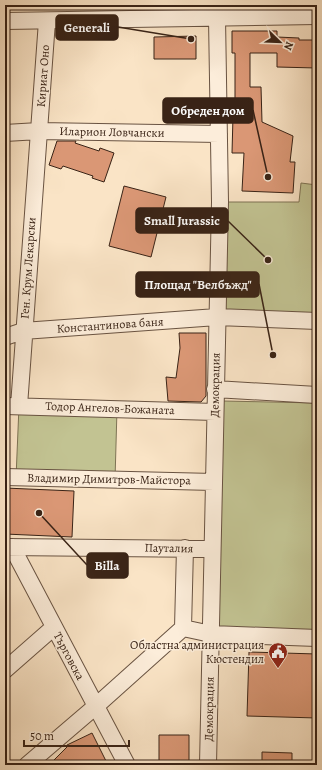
<svg xmlns="http://www.w3.org/2000/svg" width="322" height="770" font-family="Alegreya,serif">
  <style>
    .green { fill: #c2c392; stroke: #7e7354 }
    .building { fill: #da9775; stroke: #392316 }
    .lines { fill: none; stroke-linecap: round; stroke-linejoin: round }
    .street-casing { stroke: #695342; stroke-width: 18 }
    .street { stroke: #fcedda; stroke-width: 16 }
    .labels { text-anchor: middle; stroke-width: 3; stroke-linejoin: round; paint-order: stroke }
    .street-label { font-size: 12px; fill: #392316; stroke: #fcedda }
    .poi-label { font-size: 12px; fill: #392316; stroke: #fcedda; text-anchor: end }
    .leader { fill: none; stroke: #392316; stroke-width: 1.5 }
    .callout-dot { fill: #392316; stroke: #fcedda; stroke-width: 1.5 }
    .callout { fill: #392316; stroke: #392316; stroke-width: 1.5 }
    .callout-label { font-size: 13px; text-anchor: middle; font-weight: bold; fill: #fff }
  </style>
  <rect width="100%" height="100%" fill="#fae4c6"/>
  <filter id="stains"><feTurbulence type="fractalNoise" baseFrequency=".005" numOctaves="4"/><feColorMatrix values="0 0 0 0 .2 0 0 0 0 .09 0 0 0 0 .02 0 0 0 .5 -.17"/></filter>
  <radialGradient id="worn" r=".72"><stop offset=".6" stop-color="#630" stop-opacity="0"/><stop offset="1" stop-color="#630" stop-opacity=".3"/></radialGradient>
  <path class="green" d="M301,183l16,2v136l-100,-4 3,-115h79z
    M223,401l94,2v230l-101,-3z
    M19,406l98,3 -2,71 -99,-2z"/>
  <path class="building" d="M232,31h45v6l22,1v2h18v28l-40,-1v-14h-27v34h11l1,35 31,14 -3,26h5l-2,31 -51,-2 2,-38h-12l1,-37h2v-63h-3z
    M196,36v23h-42v-22z
    M57,141h19l-1,2 24,8 1,-3 14,5 -10,29 -12,-4 1,-2 -30,-10 -2,3 -12,-4z
    M124,186l42,11 -15,60 -42,-11z
    M179,333h27v63l-5,6 -33,-1 -2,-24 10,1 4,-30z
    M5,488l69,3 -2,46 -67,-3z
    M249,652l68,2v64l-70,-2z
    M92,733l16,32h-59l19,-19 -1,-1z
    M159,735h30v30h-30z
    M262,752l30,1v12h-30z"/>
  <g class="lines">
    <g class="street-casing">
      <path id="street" d="M5,21l312,-5
        M5,133l34,-2 180,3
        M5,337l18,-6 194,-14 100,4
        M215,389l102,6
        M5,406l210,6
        M19,406l28,-385
        M5,477l209,5
        M5,547l207,2
        M12,547l115,218
        M183,628l28,6 106,4
        M5,670l49,-43
        M27,765l69,-59 87,-78 2,-80
        M208,765l12,-563 -3,-184 -1,-13"/>
    </g>
    <use href="#street" class="street"/>
  </g>
  <defs>
    <g id="civic-pin" transform="scale(1)"><path d="M0 17L-7.5 6A9.5 9.5 0 1 1 7.5 6Z" fill="#8f2418" stroke="#fcedda"/><path d="M-.6-6.5H3V-4.5H.6V-3L4-1V1h2V6H-6V1h2V-1L-.6-3ZM-1.2 2.5V6h2.4V2.5Z" fill="#fff"/></g>
  </defs>
  <g fill-rule="evenodd">
    <use href="#civic-pin" x="278" y="652"/>
  </g>
  <g class="labels">
    <g class="street-label">
      <text transform="translate(43 76) rotate(-86)" y="4">Кириат Оно</text>
      <text transform="translate(112 132) rotate(1)" y="4">Иларион Ловчански</text>
      <text transform="translate(28 268) rotate(-86)" y="4">Ген. Крум Лекарски</text>
      <text transform="translate(110 325) rotate(-4)" y="4">Константинова баня</text>
      <text transform="translate(215 385) rotate(-89)" y="4">Демокрация</text>
      <text transform="translate(110 408) rotate(2)" y="4">Тодор Ангелов-Божаната</text>
      <text transform="translate(109 479) rotate(1)" y="4">Владимир Димитров-Майстора</text>
      <text transform="translate(169 548) rotate(1)" y="4">Пауталия</text>
      <text transform="translate(69 656) rotate(62)" y="4">Търговска</text>
      <text transform="translate(209 709) rotate(-89)" y="4">Демокрация</text>
    </g>
    <g class="poi-label">
      <text x="264" y="649">Областна администрация<tspan x="264" dy="14">Кюстендил</tspan></text>
    </g>
  </g>
  <path class="leader" d="M191 39L118 27M268 177L253 110M268 260L228 221M273 355L259 284M39 513L87 565"/>
  <g class="callout-dot">
    <circle cx="191" cy="39" r="4"/>
    <circle cx="268" cy="177" r="4"/>
    <circle cx="268" cy="260" r="4"/>
    <circle cx="273" cy="355" r="4"/>
    <circle cx="39" cy="513" r="4"/>
  </g>
  <g class="callout">
    <rect x="56" y="15" width="62" height="25" rx="4"/>
    <rect x="163" y="98" width="90" height="25" rx="4"/>
    <rect x="136" y="208" width="92" height="25" rx="4"/>
    <rect x="136" y="272" width="123" height="25" rx="4"/>
    <rect x="87" y="553" width="41" height="25" rx="4"/>
  </g>
  <g class="callout-label">
    <text x="87" y="32">Generali</text>
    <text x="208" y="115">Обреден дом</text>
    <text x="182" y="225">Small Jurassic</text>
    <text x="198" y="289">Площад "Велбъжд"</text>
    <text x="107" y="570">Billa</text>
  </g>
  <rect width="322" height="770" fill="none" stroke="#fae4c6" stroke-width="20"/>
  <rect x="6" y="6" width="310" height="758" fill="none" stroke="#392316" stroke-width="2"/>
  <rect x="10" y="10" width="302" height="750" fill="none" stroke="#392316"/>
  <g transform="translate(280 42) rotate(113)" stroke="#fcedda" stroke-width="3" paint-order="stroke">
  <path d="M0-3L7 15L0 10L-7 15Z" fill="#392316"/>
  <text y="-6" font-size="11" font-weight="bold" text-anchor="middle" fill="#392316">N</text>
  </g>
  <path d="M24 740v6h105v-6" fill="none" stroke="#392316" stroke-width="2"/>
  <text x="30" y="740" font-size="12" fill="#392316" stroke="#fcedda" stroke-width="3" paint-order="stroke">50 m</text>
  <rect width="100%" height="100%" filter="url(#stains)"/>
  <rect width="100%" height="100%" fill="url(#worn)"/>
</svg>
